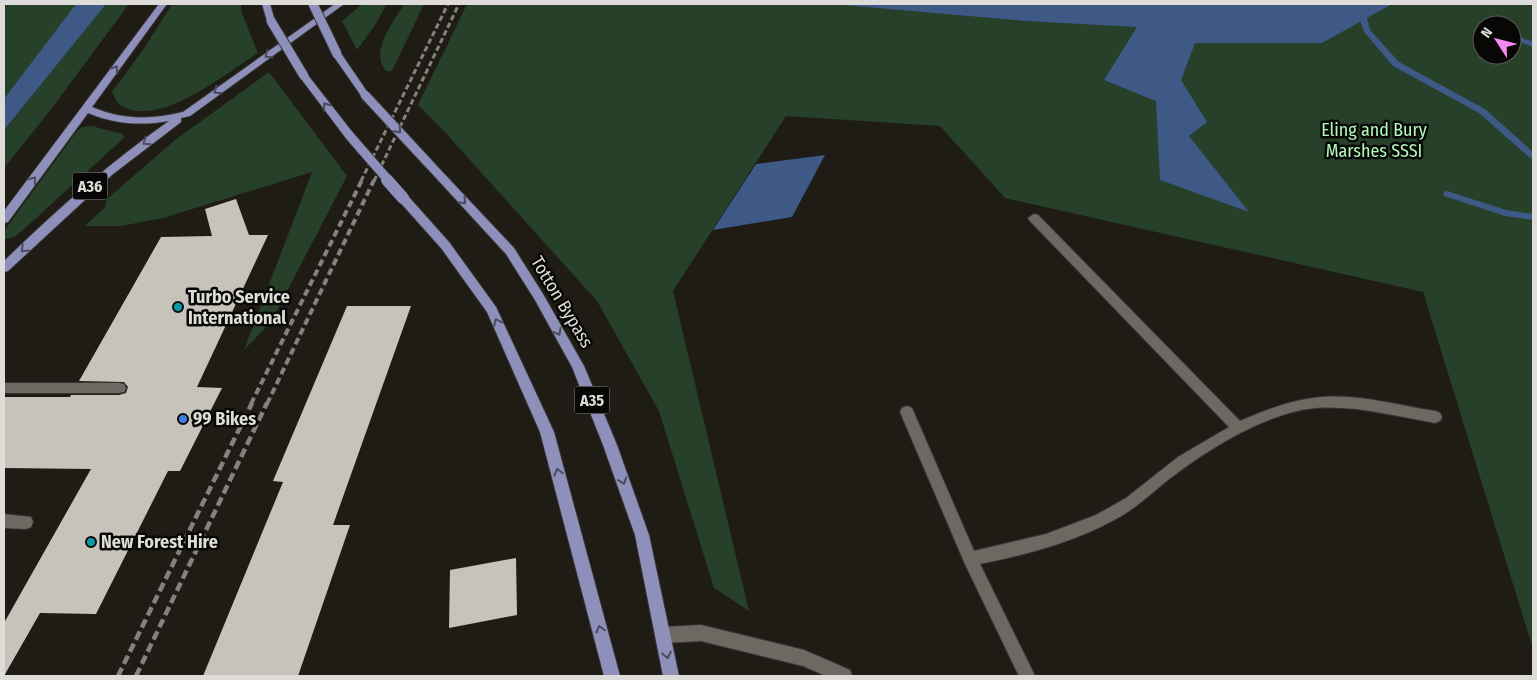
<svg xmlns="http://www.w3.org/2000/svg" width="1537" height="680" font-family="'Fira Sans Condensed',sans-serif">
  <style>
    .green { fill: #26402a; fill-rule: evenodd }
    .water { fill: #3e5986 }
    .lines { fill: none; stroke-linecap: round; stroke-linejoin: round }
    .stream { fill: #3e5986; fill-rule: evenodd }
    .building { fill: #c6c3bb }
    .minor-casing { stroke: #383632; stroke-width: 2 }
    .major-casing { stroke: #383632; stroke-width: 2 }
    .minor { fill: #6d6962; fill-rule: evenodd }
    .major { fill: #8e8fbb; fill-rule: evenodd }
    .rail-far2 { stroke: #85827d; stroke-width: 3; stroke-dasharray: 5.5 3; stroke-linecap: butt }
    .rail-far1 { stroke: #85827d; stroke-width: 4; stroke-dasharray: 7 4; stroke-linecap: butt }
    .rail { stroke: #85827d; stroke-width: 4.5; stroke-dasharray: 9 4.5; stroke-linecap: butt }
    .major-bridge-far1-casing { stroke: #383632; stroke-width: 11; stroke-linecap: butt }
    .major-bridge-casing { stroke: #383632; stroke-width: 13; stroke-linecap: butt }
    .major-bridge-far1 { stroke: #8e8fbb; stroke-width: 9 }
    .major-bridge { stroke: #8e8fbb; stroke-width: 12 }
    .oneway { stroke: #4b4b60 }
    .culture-dot { fill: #0f9aa8; stroke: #080705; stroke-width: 2 }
    .shop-dot { fill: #3f7fe0; stroke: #080705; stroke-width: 2 }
    .labels { text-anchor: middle; stroke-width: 5; stroke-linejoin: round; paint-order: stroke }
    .shield { fill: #080705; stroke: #9e9c99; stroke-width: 1 }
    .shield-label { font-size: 16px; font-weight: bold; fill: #dedcd8 }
    .park-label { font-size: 18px; fill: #b0f9bb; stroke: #080705 }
    .poi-label { font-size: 18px; font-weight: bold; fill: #dedcd8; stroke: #080705; text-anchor: start }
    .street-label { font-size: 18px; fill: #dedcd8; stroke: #080705 }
  </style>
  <rect width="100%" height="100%" fill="#1f1c16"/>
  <path class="green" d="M4,4h125l-80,108 -45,56z
    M172,4h69v7l17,42c-32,20 -99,77 -138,52 -3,-3 -6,-9 -8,-13l33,-45z
    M362,4h25l-12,21 -18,25 -15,-29z
    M404,4h20l-32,67h-6c-17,-20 8,-49 18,-67z
    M467,4h1066v645l-110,-357 -418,-94 -65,-72 -154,-10 -113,175 76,320 -35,-23 -55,-177 -62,-110 -154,-171 -25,-25zM1482,25h30v30h-30z
    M269,72l78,104 -76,146 -27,28 68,-178 -149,46 -42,8h-36l20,-19 2,-8 68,-59z
    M92,126l30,8 3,3 -102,93 -9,7 -10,2v-8l3,-4 70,-96 5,-4z"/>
  <path class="water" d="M76,4h30l-102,126v-31z
    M832,4h560l-70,39h-127l-14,37 26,42 -18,14 60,76 -89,-32 -4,-79 -52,-21 33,-53 -111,-6z
    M825,155l-33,62 -79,13 43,-66z"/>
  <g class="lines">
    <path class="stream" d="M1361,18h6l3,12 29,32 86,47 48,43v7l-3,-1 -51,-45 -86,-47 -29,-34 -4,-12z
      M1512,34l21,8v5l-21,-8z
      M1447,191l59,19 27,4v6l-28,-4 -61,-20 -1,-2 1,-2z"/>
  </g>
  <path class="building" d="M236,199l13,36h19l-71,152 25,1 -42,83h-12l-72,143 -56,-1 -36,63v-53l87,-154 -87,-1v-71h66l1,-2h48l7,-2 2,-6 -4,-5 -45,-1 82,-144 51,-1 -7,-27z
    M347,306h64l-78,219h17l-52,151h-95l80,-194 -10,-1z
    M516,558l1,57 -68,13 1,-58z"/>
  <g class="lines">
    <g class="minor-casing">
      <path id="minor" d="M1034,214l4,1 202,206c23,-10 48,-20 73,-23 40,-6 82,7 122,13l5,2 2,4 -2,4 -5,2c-39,-7 -80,-18 -120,-15 -49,5 -103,39 -142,68 -17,13 -32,28 -50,39 -44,26 -94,39 -143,49l55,112h-16l-54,-112 -65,-152 2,-4 5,-2 5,2 62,143 72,-17 50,-19 30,-17 52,-41 51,-30 -199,-206 -2,-3z
        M4,383h115l5,1 2,4 -2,4 -5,1h-115z
        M4,514l27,3 2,5 -2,5 -5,2 -22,-1z
        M701,625l103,25 46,20 2,6h-26l-23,-10 -102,-25 -38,2 -6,-2 -2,-6 2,-6 6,-2z"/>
    </g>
    <g class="major-casing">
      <path id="major" d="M159,4h8l-75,103c30,13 59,13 91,5l152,-108h9l-154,112 -9,2v4l-68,52 -105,97 -4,1v-11c52,-50 105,-98 165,-140 -28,5 -55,3 -81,-8l-80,109 -4,1v-12z
        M262,4h8l5,17 -1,2h-6l-1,-2z
        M337,51l3,1 28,41v4h-6l-30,-43z
        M304,73l3,1 46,59v4h-8l-46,-61z
        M430,162l4,1 80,85 29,46 41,72 33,79 32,90 30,141h-16l-28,-141 -32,-90 -31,-78 -37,-67 -29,-46 -80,-87 -1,-2z
        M403,194l4,1 42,47 47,65 58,125 66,244h-16l-64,-244 -53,-120 -46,-64 -42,-47 -1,-3z"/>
    </g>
    <use href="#minor" class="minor"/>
    <use href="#major" class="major"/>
    <path class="rail-far2" d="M361,181l87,-177
      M374,181l85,-177"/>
    <path class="rail-far1" d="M251,404l111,-224
      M267,404l107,-224"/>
    <path class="rail" d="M118,676l134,-273
      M136,676l131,-273"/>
    <g class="major-bridge-far1-casing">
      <path id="major-bridge-far1" d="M313,4l24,50
        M271,21l33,55
        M365,95l65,70
        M349,135l40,46"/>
    </g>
    <g class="major-bridge-casing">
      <path id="major-bridge" d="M387,180l16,18"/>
    </g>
    <use href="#major-bridge-far1" class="major-bridge-far1"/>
    <use href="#major-bridge" class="major-bridge"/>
  </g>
  <defs><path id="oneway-chevron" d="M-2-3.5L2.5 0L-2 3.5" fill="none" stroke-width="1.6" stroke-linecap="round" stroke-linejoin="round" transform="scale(1.25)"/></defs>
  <g class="oneway">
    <use href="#oneway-chevron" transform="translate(268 55) rotate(145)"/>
    <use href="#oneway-chevron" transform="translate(115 69) rotate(-54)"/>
    <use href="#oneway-chevron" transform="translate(217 91) rotate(144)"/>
    <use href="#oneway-chevron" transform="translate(326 106) rotate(-128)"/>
    <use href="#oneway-chevron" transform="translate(398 130) rotate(47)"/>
    <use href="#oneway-chevron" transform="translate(146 142) rotate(145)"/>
    <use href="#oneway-chevron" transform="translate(33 180) rotate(-53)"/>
    <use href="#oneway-chevron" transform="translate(463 201) rotate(47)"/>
    <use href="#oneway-chevron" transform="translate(24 249) rotate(136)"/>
    <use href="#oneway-chevron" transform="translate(497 322) rotate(-115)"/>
    <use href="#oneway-chevron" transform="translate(558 332) rotate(60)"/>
    <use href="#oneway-chevron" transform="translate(558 472) rotate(-105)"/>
    <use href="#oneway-chevron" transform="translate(623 481) rotate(70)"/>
    <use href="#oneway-chevron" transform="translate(600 629) rotate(-105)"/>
    <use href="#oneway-chevron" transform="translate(667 655) rotate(79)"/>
  </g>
  <g class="culture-dot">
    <circle cx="178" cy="307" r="5"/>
    <circle cx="91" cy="542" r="5"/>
  </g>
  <circle class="shop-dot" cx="183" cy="419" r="5"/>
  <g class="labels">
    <g class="shield">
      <rect x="72.5" y="172.5" width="35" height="27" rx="4"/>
      <rect x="574.5" y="386.5" width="35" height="27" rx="4"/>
    </g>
    <g class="shield-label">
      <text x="90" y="192">A36</text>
      <text x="592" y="406">A35</text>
    </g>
    <g class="park-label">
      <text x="1374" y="136">Eling and Bury<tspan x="1374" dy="21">Marshes SSSI</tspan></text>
    </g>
    <g class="poi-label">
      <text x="188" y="303">Turbo Service<tspan x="188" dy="21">International</tspan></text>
      <text x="193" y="425">99 Bikes</text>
      <text x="101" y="548">New Forest Hire</text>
    </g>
    <g class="street-label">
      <text transform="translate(562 302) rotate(59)" y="6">Totton Bypass</text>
    </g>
  </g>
  <rect width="1537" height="680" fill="none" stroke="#dedcd8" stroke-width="10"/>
  <g transform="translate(1497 40) rotate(306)"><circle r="24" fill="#080705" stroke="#5e5c59"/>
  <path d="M0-4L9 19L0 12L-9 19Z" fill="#f589ef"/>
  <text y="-8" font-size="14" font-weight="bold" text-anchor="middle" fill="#dedcd8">N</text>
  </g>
</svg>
